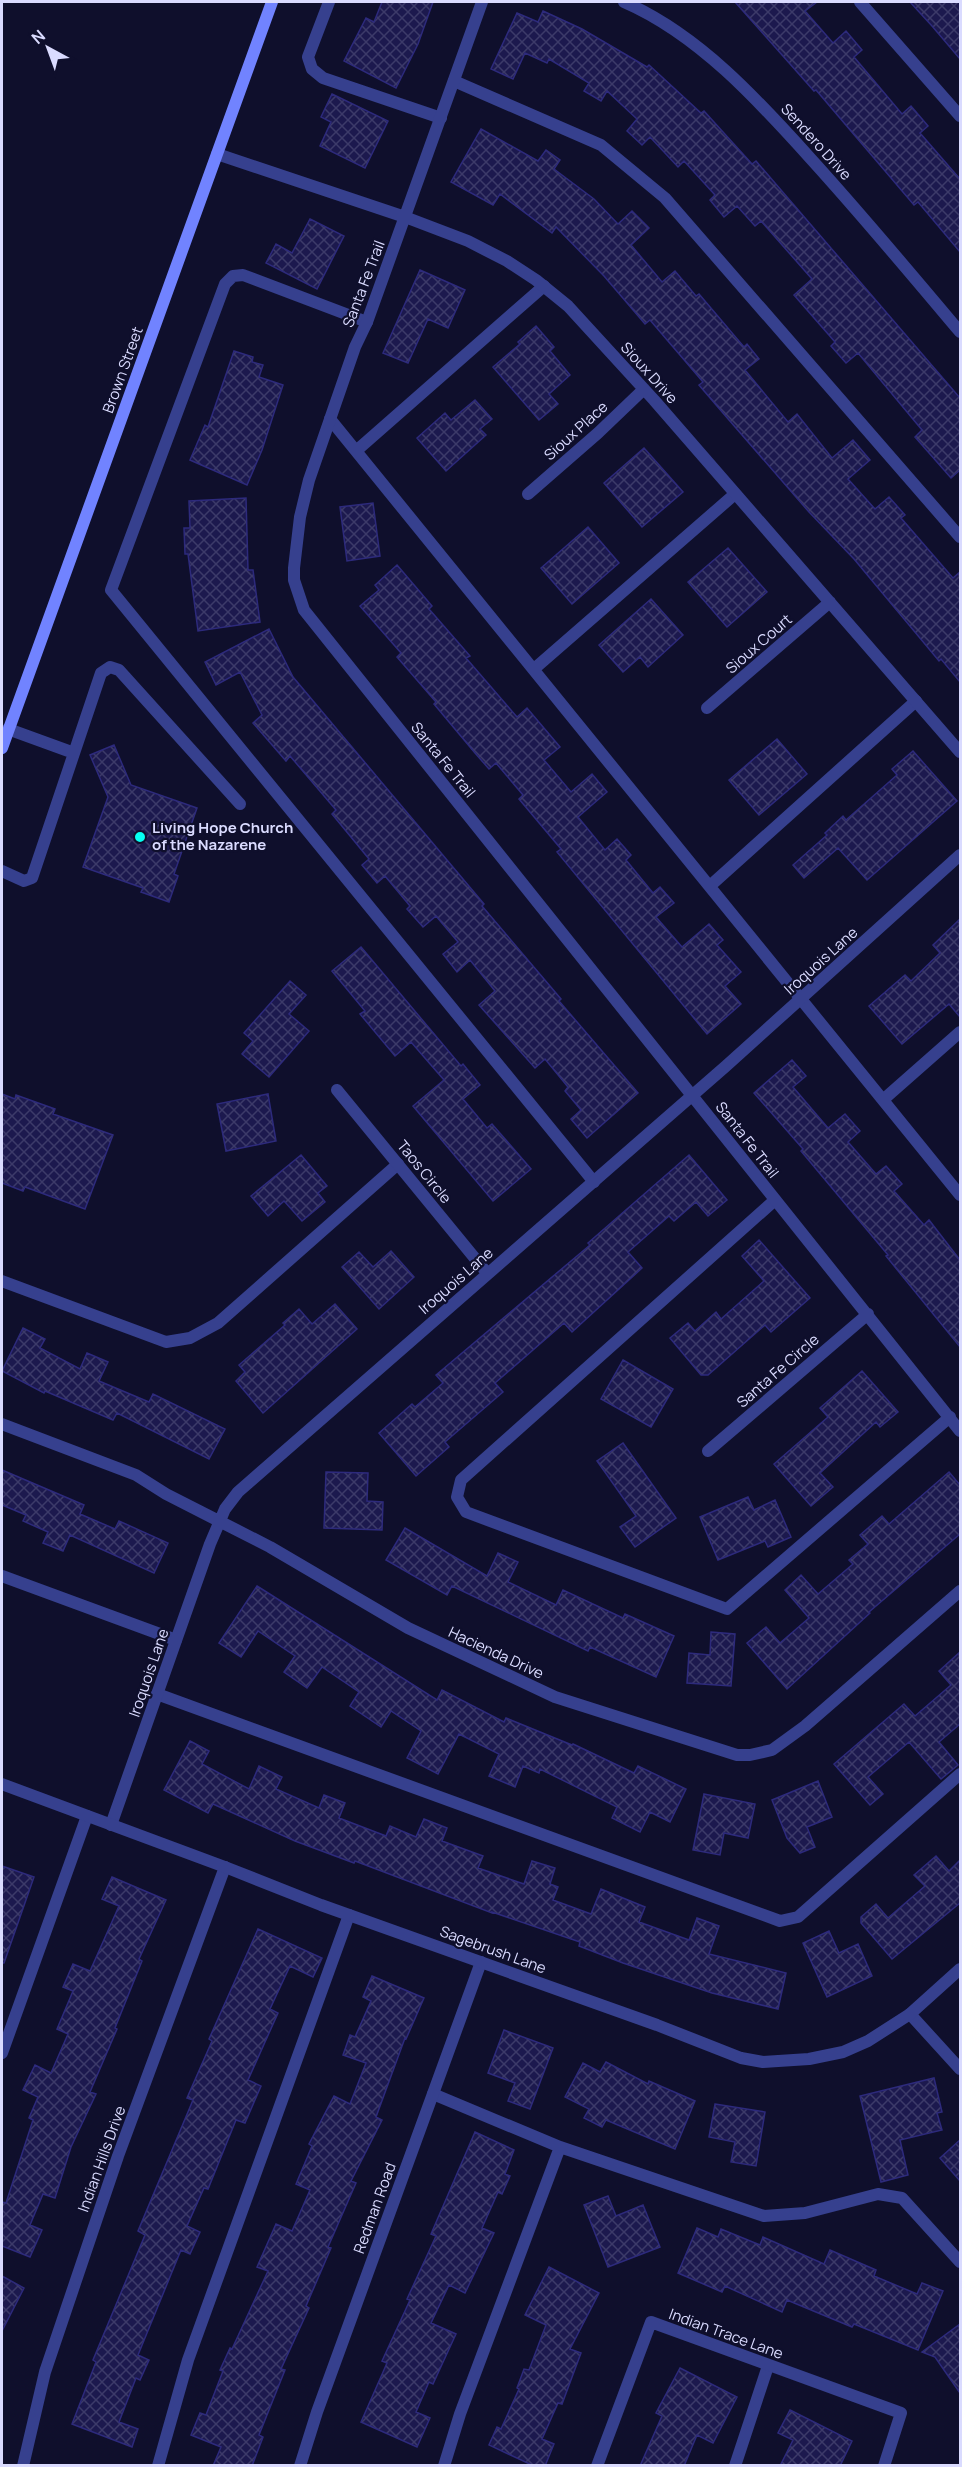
<svg xmlns="http://www.w3.org/2000/svg" width="962" height="2467" font-family="Manrope,sans-serif">
  <style>
    .building { fill: url(#building-cross-hatch); stroke: #2d2a7c; stroke-width: 1.5 }
    .lines { fill: none; stroke-linecap: round; stroke-linejoin: round }
    .service { stroke: #36408e; stroke-width: 12 }
    .minor { stroke: #36408e; stroke-width: 12 }
    .tertiary { stroke: #36408e; stroke-width: 12 }
    .secondary { stroke: #7183ff; stroke-width: 12 }
    .poi-dot { fill: #06fff2; stroke: #0f0f2c; stroke-width: 2 }
    .labels { text-anchor: middle; stroke-width: 4.5; stroke-linejoin: round; paint-order: stroke }
    .street-label { font-size: 15px; fill: #dadbff; stroke: #0f0f2c }
    .poi-label { font-size: 15px; font-weight: bold; fill: #dadbff; stroke: #0f0f2c; text-anchor: start }
  </style>
  <defs>
    <pattern id="building-cross-hatch" width="8" height="8" patternUnits="userSpaceOnUse" patternTransform="scale(1.5)"><rect width="8" height="8" fill="#1c194e"/><path d="M0 0l8 8M0 8l8-8" fill="none" stroke="#3c3a69"/></pattern>
  </defs>
  <rect width="100%" height="100%" fill="#0f0f2c"/>
  <path class="building" d="M382,2h51l-15,42 -22,44 -52,-27 22,-43 8,4z
    M735,2h82l-12,9 28,32 13,-12 16,19 -8,7 48,57 9,-8 17,20 -8,7 40,46v73l-42,-50 -4,3 -98,-115 -2,1z
    M910,2h50v57l-28,-33z
    M543,11l39,18 65,38 2,-2 52,48 3,-2 48,53 4,-3 204,237v72l-9,8 -36,-41 7,-7 -64,-77 -12,10 -15,-17 4,-4 -41,-47 18,-16 -51,-58 -6,5 -18,-20 -13,11 -14,-17 5,-5 -31,-34 -6,6 -28,-30 -8,8 -15,-14 10,-12 -30,-28 -6,10 -17,-10 5,-8 -40,-24 -2,4 -22,-10 -12,26 -22,-10 26,-56 21,9z
    M332,94l56,27 -23,47 -45,-22 11,-24 -10,-5z
    M481,129l57,32 8,-11 14,10 -6,9 40,30 24,25 14,-13 17,17 -18,17 31,37 13,-11 21,25 3,-2 45,53 3,-3 12,15 -14,11 43,52 9,-8 35,44 21,-18 17,20 -22,19 27,30 14,-12 16,18 -4,3 52,60 7,-6v110l-19,-23 -2,2 -85,-102 -45,-47 -80,-92 -30,-35 4,-3 -53,-62 -5,4 -41,-48 -48,-49 -4,6 -52,-39 -7,11 -42,-23z
    M310,219l34,17 -27,53 -51,-26 10,-19 16,9z
    M420,270l45,20 -17,38 -20,-9 -20,44 -25,-10z
    M536,326l18,21 -4,4 20,24 -21,19 9,10 -19,16 -46,-53 27,-23 -2,-2z
    M234,351l19,6 -1,5 11,3 -4,12 24,8 -21,65 -15,35 -57,-25 15,-35 3,2z
    M475,400l17,19 -12,10 6,6 -40,36 -29,-33 28,-25 6,7z
    M644,448l39,44 -41,35 -38,-44z
    M246,498l2,72h5l7,52 -62,9 -10,-77h-3l-1,-26h6l-1,-27z
    M373,503l7,53 -33,5 -7,-54z
    M588,527l31,36 -47,41 -31,-36z
    M728,548l39,44 -40,35 -39,-45z
    M397,565l35,41 -3,3 41,47 -4,2 51,59 10,-9 33,39 -16,13 27,32 21,-18 15,18 -29,25 27,33 12,-11 14,16 -5,5 27,33 7,-6 14,16 -18,14 26,30 27,-23 14,16 -6,5 24,27 -16,14 16,18 -34,30 -150,-182 4,-3 -42,-50 4,-4 -27,-32 -7,6 -14,-16 -41,-49 2,-2 -39,-45 4,-4 -41,-47 19,-16 -4,-5z
    M651,599l32,36 -35,32 -8,-10 -17,15 -24,-27z
    M269,629l24,48 191,227 -2,2 79,93 -2,2 79,92 -51,45 -16,-19 10,-9 -16,-19 3,-4 -23,-28 -10,9 -56,-63 16,-14 -25,-31 -13,12 -14,-18 15,-12 -22,-26 -13,11 -16,-18 3,-3 -25,-30 -8,7 -15,-18 7,-6 -37,-45 4,-4 -46,-54 -4,5 -33,-38 9,-8 -22,-43 -24,13 -11,-23z
    M777,739l30,35 -48,41 -30,-35z
    M114,745l17,40 66,23 -23,66 4,2 -9,26 -28,-10 2,-4 -60,-21 25,-70 -18,-42z
    M913,751l44,50 -90,79 -29,-32 -34,30 -11,-13 34,-30 -2,-2 18,-17 3,4 51,-45 -5,-6z
    M960,919v98l-11,-13 -47,40 -33,-38 36,-31 6,6 29,-28 -7,-8z
    M361,947l100,119 2,-2 17,21 -17,14 24,29 5,-4 39,45 -38,32 -80,-95 31,-26 -33,-38 -16,14 -35,-42 5,-3 -33,-40z
    M290,981l16,14 -17,19 20,17 -40,46 -27,-23 11,-13 -9,-8z
    M792,1060l14,16 -13,11 35,41 17,-14 15,17 -12,11 28,32 10,-8 16,18 -8,7 30,34 5,-5 31,40v87l-74,-91 2,-1 -87,-104 2,-2 -49,-56z
    M2,1094l13,5 1,-4 39,14 -2,5 60,21 -28,74 -60,-22 -2,4 -21,-8z
    M268,1094l8,47 -50,10 -9,-47z
    M301,1155l26,31 -9,7 7,9 -23,19 -18,-20 -16,15 -17,-20z
    M689,1155l38,45 -19,16 -12,-14 -22,19 -5,-5 -41,36 14,16 -70,64 -8,-9 -69,60 8,9 -58,50 4,5 -33,29 -37,-43 33,-29 3,3 28,-24 -7,-8 154,-130 -2,-2z
    M759,1240l51,58 -39,34 -6,-7 -57,50h-7l-31,-37 18,-15 7,8 21,-19 5,7 43,-38 -22,-25z
    M391,1251l23,26 -35,32 -37,-42 17,-15 14,15z
    M335,1304l22,25 -94,84 -27,-32 9,-9 -6,-7 46,-40 -2,-2 16,-14 13,15z
    M23,1328l22,11 -5,9 40,21 7,-16 21,9 -9,19 50,21 4,-8 72,35 -16,30 -92,-46 -4,7 -68,-29 -1,2 -42,-22z
    M623,1360l50,29 -22,38 -50,-28z
    M862,1371l36,41 -18,15 -4,-5 -56,51 13,14 -22,19 -37,-42 54,-47 -8,-9z
    M623,1443l53,75 -41,29 -15,-20 16,-11 -39,-55z
    M2,1470l82,35 -4,9 35,15 4,-8 49,22 -14,30 -84,-38 -7,16 -20,-8 5,-11 -25,-11 3,-6 -24,-10z
    M326,1472l42,1 -1,28 16,1 -1,28 -58,-2z
    M949,1472l11,13v49l-91,78 1,1 -83,76 -40,-46 19,-16 14,16 29,-25 -24,-28 16,-15 17,19 35,-30 -4,-4 19,-16 -8,-9 22,-19 7,8z
    M748,1497l6,13 21,-10 16,37 -23,10 -3,-6 -47,19 -18,-43z
    M405,1528l82,48 11,-23 20,9 -10,20 48,23 7,-15 60,28 2,-4 49,22 -18,41 -66,-30 -2,4 -136,-65 -5,9 -61,-35z
    M257,1586l180,114 5,-10 62,32 2,-4 66,27 1,-1 61,29 4,-7 48,23 -16,33 -20,-10 -10,20 -28,-14 5,-11 -77,-38 -1,4 -16,-7 -8,21 -26,-11 10,-22 -40,-20 -21,40 -31,-16 14,-27 -30,-20 -10,16 -31,-21 9,-14 -37,-25 -15,21 -23,-16 11,-16 -37,-25 -17,26 -22,-14z
    M711,1632l24,2 -4,52 -44,-3 2,-30 21,2z
    M960,1652v72l-21,18 19,23 -17,14 -32,-37 -41,35 15,17 -13,11 -36,-41 70,-60 11,12 36,-31 -12,-14z
    M190,1741l19,10 -7,13 47,25 10,-23 23,11 -6,12 43,19 5,-13 21,8 -6,15 47,18 4,-10 26,11 8,-18 23,9 -5,13 41,15 -5,12 46,16 8,-23 23,7 -5,16 8,3 -5,13 38,14 10,-25 44,18 -6,15 50,18 8,-22 22,8 -10,28 77,19 -8,36 -66,-16 -89,-30 -44,-17 1,-4 -88,-30v1l-137,-52 -1,2 -59,-22 -82,-37 -5,9 -44,-23z
    M818,1781l14,36 -25,10 8,20 -15,6 -13,-15 -15,-38z
    M704,1794l51,10 -7,34 -24,-5 -4,22 -27,-5z
    M936,1856l13,15 11,-11v43l-68,56 -31,-36v-6l15,-13 12,14 37,-32 -11,-11z
    M2,1866l32,11 -30,86h-2z
    M112,1877l54,23 -27,59 3,2 -27,67 2,1 -27,63 6,2 -25,53 -16,51 -12,-4 -13,31 12,5 -12,27 -28,-11v-44l4,1 27,-83 -4,-2 9,-21 -15,-7 12,-25 16,8 17,-39 -11,-5 16,-38 -10,-4 10,-23 17,7 29,-65 -17,-7z
    M258,1929l64,29 -9,19 -23,-11 -20,43 8,4 -30,67 13,6 -16,37 -9,-3 -28,69 -4,-1 -17,38 13,6 -10,22 -9,-4 -43,105 11,5 -9,20 -4,-2 -17,44 19,7 -6,18 -60,-23 24,-62 -3,-2 52,-125 -7,-4 55,-131 -6,-2 25,-57 -3,-2z
    M829,1931l10,22 19,-9 14,32 -45,21 -24,-54z
    M372,1976l52,22 -18,41 -1,-1 -29,79 6,3 -31,61 5,2 -28,64 3,1 -25,58 3,2 -28,61 4,1 -26,65 4,2 -11,29h-39l8,-19 -30,-12 9,-22 6,2 17,-44 -3,-1 10,-22 2,1 36,-78 -11,-4 19,-43 16,7 18,-41 -14,-6 16,-38 -3,-2 25,-48 16,8 16,-41 -23,-8 7,-20 5,2 16,-36 -8,-4z
    M504,2030l49,18 -23,61 -22,-8 7,-18 -27,-10z
    M606,2062l42,22 1,-3 46,20 -20,48 -69,-29 -4,7 -18,-9 5,-9 -24,-12 18,-34 17,9z
    M934,2078l8,34 -5,1 5,17 -42,10 8,35 -27,7 -21,-86z
    M715,2104l50,8 -9,54 -25,-4 4,-20 -26,-5z
    M475,2132l39,18 -9,24 5,2 -8,18 -4,-2 -16,36 12,5 -29,60 -16,-8 -18,38 25,11 -23,50 -4,-2 -13,30 14,6 -13,29 -56,-25 26,-59 -5,-2 28,-61 -3,-1 29,-63 -5,-2z
    M960,2140v41l-20,-23z
    M608,2196l8,20 27,-11 17,42 -52,20 -24,-62z
    M697,2228l21,9 3,-8 39,16 3,-8 61,27 6,-14 46,20 -2,6 43,18 5,-11 21,8 -25,59 -64,-26 -2,3 -65,-27 -5,12 -57,-26 -3,6 -44,-19z
    M549,2267l50,26 -29,56 11,4 -19,51 -4,-1 -16,36 12,5 -9,22h-11l-45,-21 8,-18 4,2 18,-40 -2,-1 7,-19 5,1 17,-45 -21,-10z
    M2,2276l22,12 -22,43z
    M960,2324v69l-25,-36 -13,-5z
    M680,2368l57,29 -24,46 -16,-8 -13,31h-44l22,-50 -6,-3z
    M790,2410l62,31 -12,25h-60l13,-26 -15,-7z"/>
  <g class="lines">
    <path class="service" d="M329,2l-21,55 4,12 11,9 118,40
      M860,2l100,114
      M454,81l147,64 64,53 295,339
      M367,322l-124,-47 -10,1 -8,8 -114,306 483,592
      M330,419l630,776
      M356,451l188,-165
      M534,669l201,-175
      M8,729l66,24
      M2,871l22,10 8,-3 69,-205 9,-6 9,3 121,134
      M711,885l205,-184
      M884,1099l76,-67
      M775,1200l-314,280 -4,17 9,15 261,97 223,-192
      M2,1281l164,61 24,-4 28,-15 180,-159
      M2,1576l174,64
      M157,1694l623,227 18,-4 162,-143
      M2,2053l85,-237
      M433,2094l127,53 204,69 41,-3 73,-19 24,4 58,64
      M158,2466l30,-106 161,-445
      M444,2466l16,-52 100,-267
      M735,2466l33,-100"/>
    <path class="minor" d="M482,2l-115,320 -12,25 -46,133 -9,37 -6,51v12l10,30 656,821
      M624,2c74,32 134,98 187,157 51,56 100,115 149,173
      M217,154l188,63 63,24 39,20 29,19 32,26 86,94 306,352
      M528,494l70,-61 46,-44
      M707,708l123,-106
      M337,1090l150,183
      M2,1424l134,51 30,19 104,53 138,81 147,69 182,58h13l22,-5 33,-24 155,-135
      M708,1451l160,-137
      M111,1825l99,-281 15,-35 13,-17 488,-426 234,-211
      M910,2014l50,55
      M23,2466l22,-94 73,-216 107,-289
      M300,2466l17,-54 164,-450
      M597,2466l54,-144 250,91 -17,53"/>
    <path class="tertiary" d="M2,1784l223,83 96,38 336,120 84,33 22,4 46,-3 34,-7 25,-11 42,-27 50,-45"/>
    <path class="secondary" d="M2,748l270,-746"/>
  </g>
  <circle class="poi-dot" cx="140" cy="837" r="6"/>
  <g class="labels">
    <g class="street-label">
      <text transform="translate(816 142) rotate(48)" y="5">Sendero Drive</text>
      <text transform="translate(364 284) rotate(-69)" y="5">Santa Fe Trail</text>
      <text transform="translate(123 370) rotate(-70)" y="5">Brown Street</text>
      <text transform="translate(649 373) rotate(48)" y="5">Sioux Drive</text>
      <text transform="translate(576 431) rotate(-42)" y="5">Sioux Place</text>
      <text transform="translate(759 644) rotate(-41)" y="5">Sioux Court</text>
      <text transform="translate(443 760) rotate(51)" y="5">Santa Fe Trail</text>
      <text transform="translate(821 961) rotate(-42)" y="5">Iroquois Lane</text>
      <text transform="translate(747 1140) rotate(52)" y="5">Santa Fe Trail</text>
      <text transform="translate(424 1172) rotate(51)" y="5">Taos Circle</text>
      <text transform="translate(456 1281) rotate(-41)" y="5">Iroquois Lane</text>
      <text transform="translate(778 1371) rotate(-41)" y="5">Santa Fe Circle</text>
      <text transform="translate(496 1653) rotate(25)" y="5">Hacienda Drive</text>
      <text transform="translate(149 1673) rotate(-71)" y="5">Iroquois Lane</text>
      <text transform="translate(493 1950) rotate(20)" y="5">Sagebrush Lane</text>
      <text transform="translate(102 2159) rotate(-70)" y="5">Indian Hills Drive</text>
      <text transform="translate(375 2208) rotate(-70)" y="5">Redman Road</text>
      <text transform="translate(726 2334) rotate(20)" y="5">Indian Trace Lane</text>
    </g>
    <g class="poi-label">
      <text x="152" y="833">Living Hope Church<tspan x="152" dy="17">of the Nazarene</tspan></text>
    </g>
  </g>
  <rect width="962" height="2467" fill="none" stroke="#dadbff" stroke-width="6"/>
  <g transform="translate(48 48) rotate(319)" stroke="#0f0f2c" stroke-width="4.5" paint-order="stroke">
  <path d="M0-4.5L10 22L0 15L-10 22Z" fill="#dadbff"/>
  <text y="-9" font-size="16" font-weight="bold" text-anchor="middle" fill="#dadbff">N</text>
  </g>
</svg>
